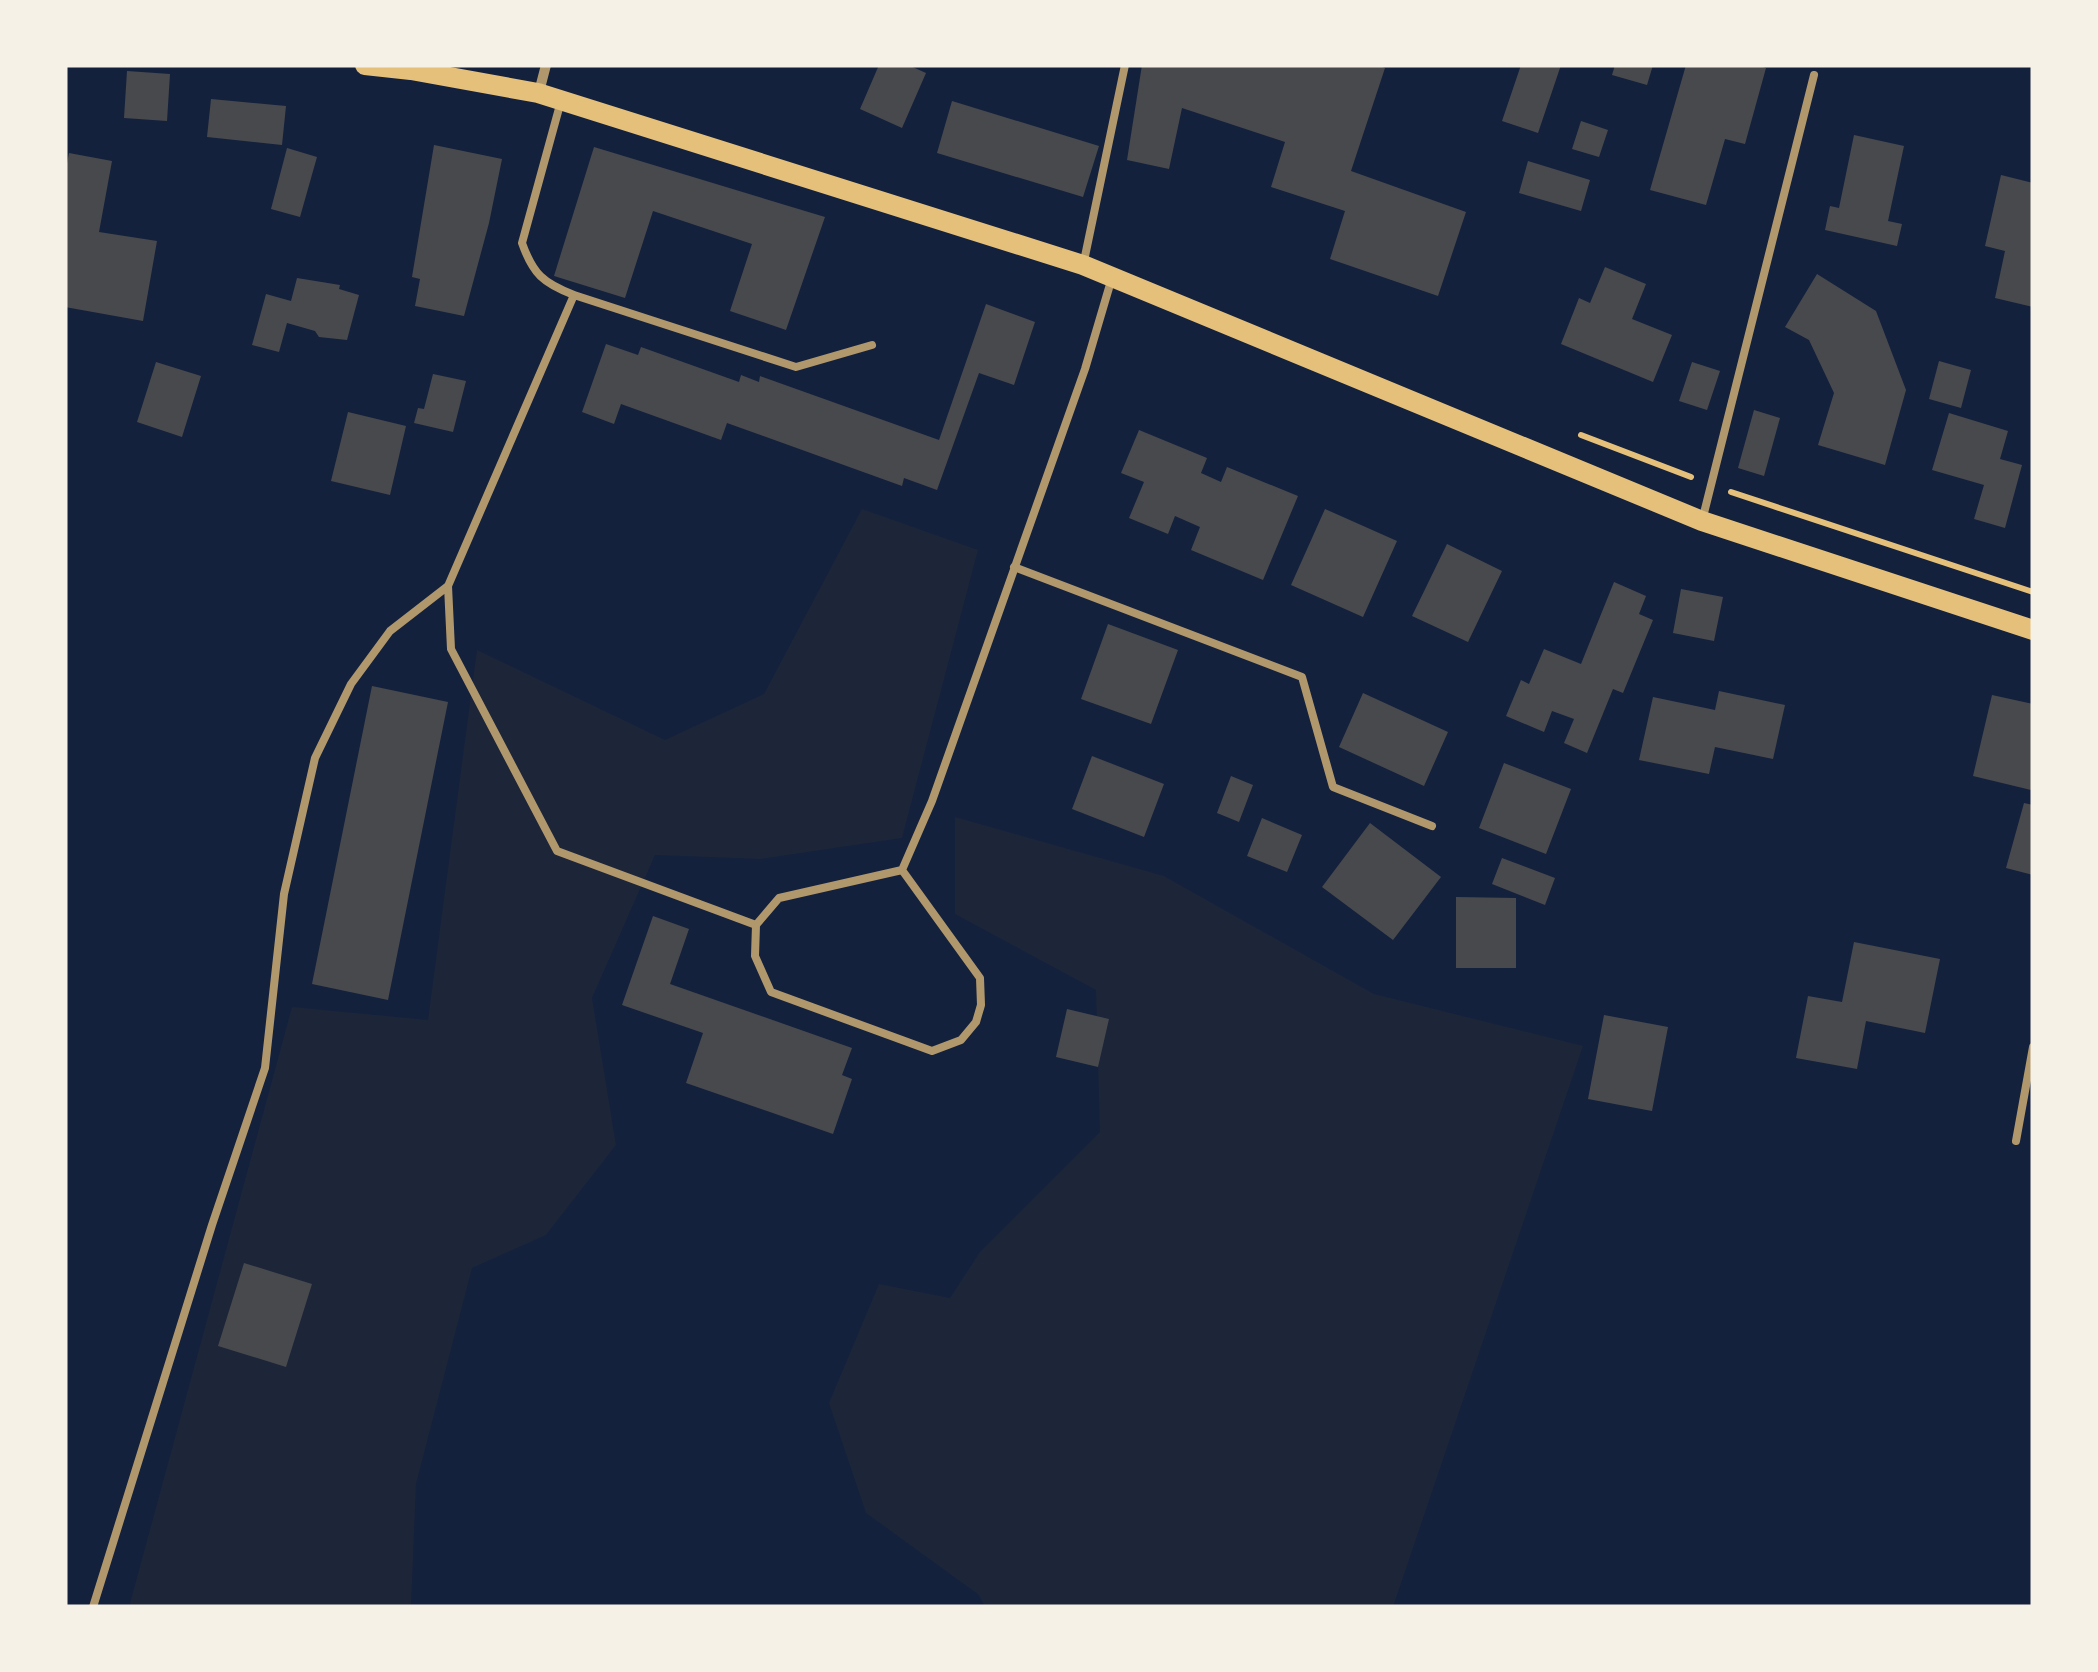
<svg xmlns="http://www.w3.org/2000/svg" width="2098" height="1672" font-family="Quicksand,sans-serif">
  <style>
    .green { fill: #1d2539 }
    .building { fill: #48494c }
    .lines { fill: none; stroke-linecap: round; stroke-linejoin: round }
    .path { stroke: #e5c07b; stroke-width: 6 }
    .service { stroke: #b1986c; stroke-width: 8 }
    .minor { stroke: #b1986c; stroke-width: 10 }
    .secondary { stroke: #e5c07b; stroke-width: 20 }
  </style>
  <rect width="100%" height="100%" fill="#14213d"/>
  <path class="green" d="M862,509l116,41 -76,288 -142,21 -105,-4 -63,143 24,147 -70,90 -74,33 -56,216 -5,123h-282l163,-600 136,13 49,-370 188,90 99,-46z
    M955,817l209,59 210,118 209,52 -190,561h-408l-6,-12 -113,-82 -37,-110 50,-119 71,14 30,-46 120,-120 -4,-142 -141,-76z"/>
  <path class="building" d="M879,65h29l18,8 -24,55 -42,-19z
    M1142,65h235l8,3 -34,103 115,41 -28,84 -108,-37 15,-48 -74,-24 14,-45 -103,-34 -13,61 -42,-9z
    M1521,65h40l-23,68 -36,-12z
    M1615,65h38l-6,20 -35,-10z
    M1686,65h70l10,3 -21,76 -20,-5 -19,66 -56,-15z
    M127,71l43,3 -3,47 -43,-3z
    M211,99l75,7 -4,39 -75,-8z
    M952,101l147,45 -16,51 -146,-44z
    M1581,121l27,9 -9,27 -27,-8z
    M1854,135l50,11 -16,75 14,3 -5,22 -72,-16 5,-24 9,2z
    M434,145l68,14 -13,64 -25,93 -49,-10 5,-27 -8,-2z
    M594,147l231,70 -39,113 -56,-19 22,-67 -99,-33 -28,87 -71,-22z
    M287,148l30,9 -17,60 -29,-8z
    M69,153l43,8 -13,71 58,9 -14,80 -78,-14v-133z
    M1528,161l62,19 -9,31 -62,-18z
    M2001,175l32,8v124l-38,-9 10,-47 -20,-5z
    M1605,267l41,17 -14,35 40,16 -19,47 -92,-38 18,-46 11,5z
    M1817,274l59,37 30,79 -21,75 -67,-20 16,-52 -25,-53 -24,-13z
    M297,278l43,7 -1,4 20,6 -12,45 -28,-3 -4,-6 -28,-8 -8,29 -27,-7 14,-51 25,7z
    M986,304l49,18 -21,63 -35,-12 -42,117 -33,-12 -2,8 -175,-63 -6,17 -100,-36 -7,20 -32,-12 24,-68 32,11 3,-8 98,35 2,-7 18,7 1,-6 179,64z
    M1939,361l32,9 -10,38 -32,-9z
    M156,362l45,14 -19,61 -45,-15z
    M1692,362l28,9 -13,39 -28,-9z
    M433,374l33,7 -13,51 -39,-9 4,-15 6,1z
    M1754,410l26,8 -16,58 -26,-8z
    M348,412l58,14 -16,69 -59,-14z
    M1949,413l59,18 -8,28 22,6 -17,63 -31,-9 10,-34 -52,-15z
    M1139,430l68,28 -6,15 20,9 6,-15 71,29 -35,84 -72,-30 9,-23 -25,-11 -7,18 -39,-16 15,-36 -23,-9z
    M1325,509l72,32 -34,76 -72,-32z
    M1447,544l55,27 -34,71 -56,-26z
    M1614,582l32,14 -7,18 14,6 -30,73 -10,-4 -26,64 -23,-10 10,-24 -22,-8 -8,21 -38,-16 15,-36 8,4 15,-35 37,15z
    M1681,589l42,8 -9,44 -41,-8z
    M1108,624l70,26 -27,74 -70,-25z
    M372,686l76,16 -60,298 -76,-16z
    M1719,691l66,14 -12,54 -58,-12 -6,27 -70,-14 14,-63 62,13z
    M1363,693l85,39 -24,54 -85,-39z
    M1992,695l41,9 -2,86 -58,-14z
    M1092,756l72,28 -20,53 -72,-28z
    M1504,763l67,26 -25,65 -67,-26z
    M1231,776l22,9 -14,37 -22,-9z
    M2024,803l9,2v70l-27,-7z
    M1262,818l40,17 -15,37 -40,-16z
    M1370,823l71,54 -48,63 -71,-53z
    M1502,858l53,20 -10,27 -53,-21z
    M1456,897l60,1v70h-60z
    M653,916l36,13 -19,55 182,64 -10,27 10,4 -19,55 -147,-51 17,-50 -81,-28z
    M1854,942l86,17 -15,74 -59,-12 -9,48 -61,-11 12,-62 34,6z
    M1067,1009l42,10 -11,48 -42,-10z
    M1604,1015l64,12 -16,84 -64,-12z
    M244,1263l68,21 -26,83 -68,-21z"/>
  <g class="lines">
    <path class="path" d="M1581,435l110,42
      M1731,492l302,100"/>
    <path class="service" d="M1084,261l41,-196
      M574,295l222,72 76,-22
      M1703,517l111,-442
      M1014,567l288,110 31,110 99,39
      M448,586l3,63 106,202 199,74
      M902,870l78,108 1,27 -5,17 -15,18 -29,11 -161,-59 -16,-36 1,-31 23,-27 123,-28 30,-69 153,-432 26,-88
      M2016,1141l17,-94
      M93,1607l119,-382 53,-157 19,-174 31,-136 36,-74 39,-53 58,-45 126,-291c-31,-12 -41,-21 -52,-52l39,-142"/>
    <path class="minor" d="M539,92l7,-27"/>
    <path class="secondary" d="M365,65l46,5 127,23 545,172 619,256 331,109"/>
  </g>
  <rect width="2098" height="1672" fill="none" stroke="#f6f1e7" stroke-width="135"/>
</svg>
